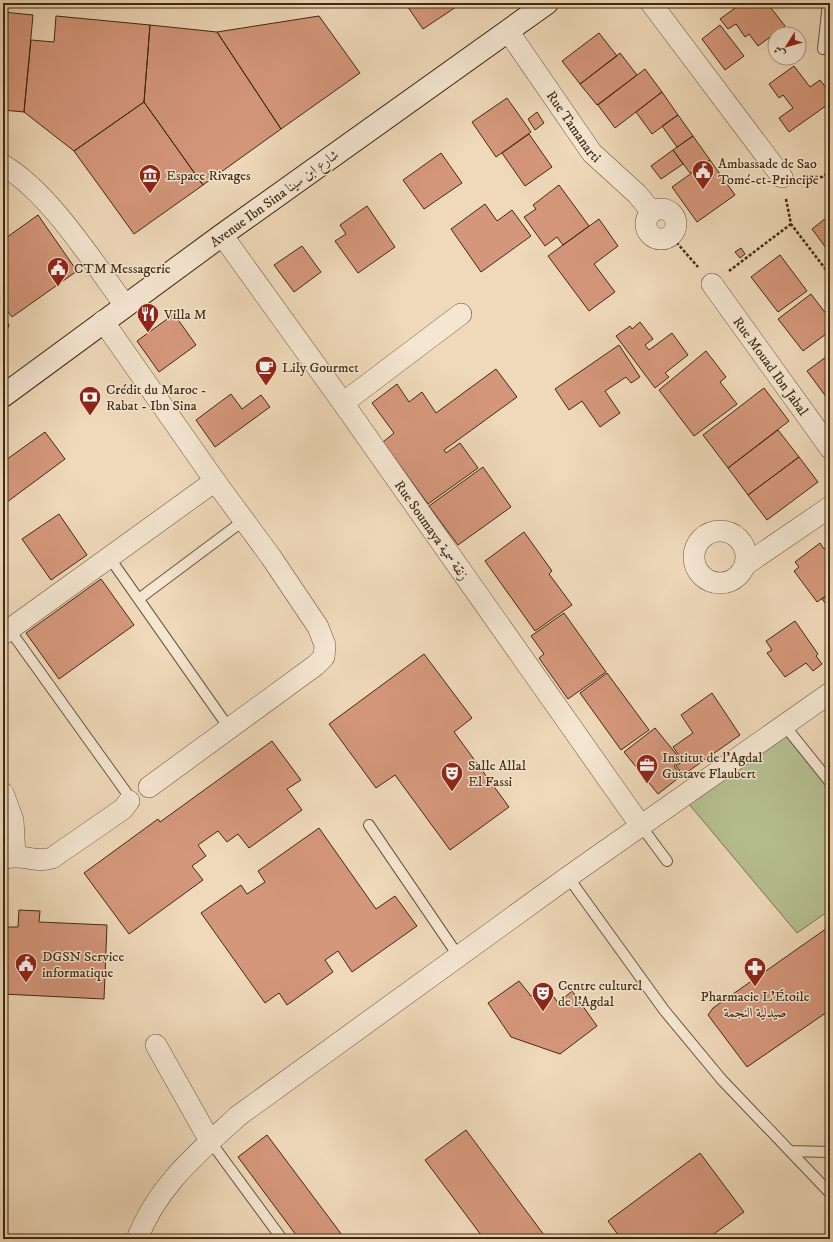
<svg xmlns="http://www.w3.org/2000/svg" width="833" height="1242" font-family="'IM FELL DW Pica',Amiri,serif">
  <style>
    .green { fill: #b6c092; stroke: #7a7552 }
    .building { fill: #d5977c; stroke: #3f2a11 }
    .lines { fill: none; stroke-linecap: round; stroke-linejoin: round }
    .lane-casing { stroke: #6b563b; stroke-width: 12 }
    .street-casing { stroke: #6b563b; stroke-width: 22 }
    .secondary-casing { stroke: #3f2a11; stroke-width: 24 }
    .path { stroke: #3f2a11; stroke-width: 2.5; stroke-dasharray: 3 2; stroke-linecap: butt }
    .lane { stroke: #f5e6d2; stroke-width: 10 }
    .street { stroke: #f5e6d2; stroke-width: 21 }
    .secondary { stroke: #f5e6d2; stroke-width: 22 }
    .labels { text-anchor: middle; stroke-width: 3; stroke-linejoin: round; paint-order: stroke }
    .street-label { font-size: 14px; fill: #3f2a11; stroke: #f5e6d2 }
    .poi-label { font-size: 14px; fill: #3f2a11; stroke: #f5e6d2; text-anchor: start }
  </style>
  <rect width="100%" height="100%" fill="#efd9ba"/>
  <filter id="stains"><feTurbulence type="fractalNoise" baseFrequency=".005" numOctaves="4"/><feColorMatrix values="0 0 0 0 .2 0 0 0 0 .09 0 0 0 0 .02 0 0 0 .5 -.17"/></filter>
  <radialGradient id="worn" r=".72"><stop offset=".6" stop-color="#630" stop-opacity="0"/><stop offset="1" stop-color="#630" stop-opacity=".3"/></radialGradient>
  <path class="green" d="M786,736l44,55v119l-33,23 -109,-130z"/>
  <path class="building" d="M405,3h57l-39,26z
    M742,3h25l18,23 -27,20 -9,-12 -4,3 -9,-13 -8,5 -8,-10z
    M3,12l30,3 -9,97 -21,-2z
    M56,16l94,9 -6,77 -70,49 -50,-39 7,-72 23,2z
    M319,16l41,57 -79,56 -64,-97z
    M150,25l67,7 64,97 -78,56 -59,-83z
    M720,25l24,31 -19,14 -23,-31z
    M599,33l18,23 -37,28 -18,-23z
    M620,53l17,22 -40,30 -17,-21z
    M794,66l16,21 10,-7 10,13v10l-41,29 -10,-14 14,-10 -10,-13 -4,3 -10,-14z
    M645,69l17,23 -47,36 -17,-23z
    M662,92l16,23 -26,19 -16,-22z
    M507,98l24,34 -35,25 -24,-35z
    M144,102l59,83 -69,49 -60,-83z
    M537,112l7,11 -9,7 -7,-11z
    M678,115l15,21 -16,11 -15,-21z
    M529,134l23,33 -27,19 -23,-33z
    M693,136l17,24 -20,13 -17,-23z
    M673,150l10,14 -22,15 -10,-13z
    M441,153l21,30 -38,26 -21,-29z
    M710,160l25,35 -38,27 -25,-35z
    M559,185l30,41 -26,19 -6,-8 -12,9 -21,-29 12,-8 -3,-4z
    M485,204l12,17 15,-11 19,26 -50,36 -30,-43z
    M367,206l28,41 -37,26 -23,-32 11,-7 -6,-9z
    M38,215l39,56 -65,46 -9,-12v-65z
    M830,215v30l-4,3 -14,-19z
    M599,219l19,27 -24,18 21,28 -26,19 -41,-55z
    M302,246l19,26 -27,20 -20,-27z
    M741,248l4,6 -5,4 -5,-6z
    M780,255l27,36 -29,21 -27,-35z
    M811,294l19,25v12l-27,20 -25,-32z
    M174,314l22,31 -37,27 -22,-31z
    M3,316l6,9 -2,5 -4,3z
    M640,322l13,17 -8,6 4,5 23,-17 16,22 -23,18 4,4 -14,11 -39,-52 14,-10 2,3z
    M619,345l21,32 -9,6 -5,-6 -21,14 15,22 -20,14 -18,-26 -13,9 -14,-21z
    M706,351l20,26 -6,5 17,22 -43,32 -35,-46z
    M830,354v48l-23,-31z
    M496,369l21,28 -73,53 2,3 14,-10 18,25 -50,36 -45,-62 11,-9 -22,-30 25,-19 12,18 13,-10 14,21z
    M764,388l25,33 -61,47 -25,-33z
    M231,394l11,15 19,-14 9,12 -55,40 -19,-27z
    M778,430l21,27 -51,38 -20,-27z
    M45,432l20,27 -62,46v-43z
    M799,457l19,25 -51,38 -19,-25z
    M483,467l28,40 -53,38 -29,-39z
    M59,514l28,41 -36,25 -29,-41z
    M524,532l28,39 -3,3 23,31 -37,26 -50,-70z
    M820,543l4,6 6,-5v49l-13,9 -23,-31 5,-4 -4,-5z
    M101,579l33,46 -75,54 -33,-46z
    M830,593v16l-8,-10z
    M564,613l42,59 -38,27 -29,-41 5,-4 -13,-18z
    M795,621l23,33 -2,2 6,8 -9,7 -7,-8 -21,14 -18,-24 5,-3 -6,-9z
    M424,654l48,64 -18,14 55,75 -59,43 -55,-75 -19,13 -47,-64z
    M607,673l42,57 -28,20 -41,-57z
    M712,693l28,42 -57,40 -7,-9 7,-5 -10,-14 20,-14 -12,-18z
    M655,728l26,32 -7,6 7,10 -23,18 -34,-42z
    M272,741l29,39 -14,9 15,21 -53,38 -11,-14 -11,8 -9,-11 -20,14 8,11 -14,10 11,14 -74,54 -45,-61 74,-54 2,3z
    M319,828l57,81 19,-13 22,30 -65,46 -14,-21 -13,9 8,12 -46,33 -8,-12 -14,10 -64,-90 40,-28 6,9 18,-12 -7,-11z
    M19,910l21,1 -1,11 68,3 -3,74 -101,-5v-67h15z
    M830,926v84l-83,57 -39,-52 5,-7z
    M519,981l12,15 7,-4 6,-1 10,6 4,6 14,-12 25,35 -37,28 -49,-17 -23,-34z
    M466,1130l81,109h-63l-59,-79z
    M267,1135l78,104h-46l-61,-82z
    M700,1153l44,59 -37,27h-86l-13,-18z"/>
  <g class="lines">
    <g class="lane-casing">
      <path id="lane" d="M823,49l5,-46
        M109,557l120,171
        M140,598l103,-77
        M9,629l117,163 3,9
        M785,726l45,56
        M369,825l90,132
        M641,826l26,35
        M568,877l96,133 58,70 108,113
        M210,1141l72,98
        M790,1151l40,1"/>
    </g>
    <g class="street-casing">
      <g id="street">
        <path d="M651,3l131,174"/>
        <path id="s1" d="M508,31l84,122 45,41 15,18"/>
        <path d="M3,165c46,27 90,97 122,140"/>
        <circle cx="661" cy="224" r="15"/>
        <path d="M222,235l121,168 298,423"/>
        <path id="s2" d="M712,284l118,164"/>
        <path d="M103,321l112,160 56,76 47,70 7,18 -1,12 -8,8 -167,122"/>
        <path d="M343,403l118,-89"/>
        <circle cx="720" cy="557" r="26"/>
        <path d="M745,565l85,-58"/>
        <path d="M3,634l212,-153"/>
        <path d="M3,793l10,27 2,36"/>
        <path d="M3,859c17,-7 33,5 49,-1l71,-49 6,-8"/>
        <path d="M156,1045l54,96"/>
        <path d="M137,1239c21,-54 60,-85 101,-123l330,-239 262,-184"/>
      </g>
    </g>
    <g class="secondary-casing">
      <path id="secondary" d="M3,396l219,-161 325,-232"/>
    </g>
    <path class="path" d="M805,177h17l8,-6
      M786,199l5,25 39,51
      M670,235l28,32
      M729,271l62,-47"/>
    <use href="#lane" class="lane"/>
    <use href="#street" class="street"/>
    <use href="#secondary" class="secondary"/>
  </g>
  <defs>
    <g id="civic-pin" transform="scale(1.15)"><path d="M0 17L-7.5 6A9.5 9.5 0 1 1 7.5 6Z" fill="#8f2418" stroke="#f5e6d2"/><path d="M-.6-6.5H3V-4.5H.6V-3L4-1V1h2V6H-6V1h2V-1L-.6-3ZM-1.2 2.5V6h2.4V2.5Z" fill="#fff"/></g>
    <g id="museum-pin" transform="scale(1.15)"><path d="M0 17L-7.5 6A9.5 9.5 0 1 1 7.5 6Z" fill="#8f2418" stroke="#f5e6d2"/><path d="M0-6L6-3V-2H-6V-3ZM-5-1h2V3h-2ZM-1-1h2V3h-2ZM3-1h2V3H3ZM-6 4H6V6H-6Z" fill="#fff"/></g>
    <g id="restaurant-pin" transform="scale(1.15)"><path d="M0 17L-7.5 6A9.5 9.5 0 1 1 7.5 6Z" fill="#8f2418" stroke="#f5e6d2"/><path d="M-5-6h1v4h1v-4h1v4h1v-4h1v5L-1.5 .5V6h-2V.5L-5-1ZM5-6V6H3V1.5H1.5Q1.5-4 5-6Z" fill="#fff"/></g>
    <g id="cafe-pin" transform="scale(1.15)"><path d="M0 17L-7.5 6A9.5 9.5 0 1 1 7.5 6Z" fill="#8f2418" stroke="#f5e6d2"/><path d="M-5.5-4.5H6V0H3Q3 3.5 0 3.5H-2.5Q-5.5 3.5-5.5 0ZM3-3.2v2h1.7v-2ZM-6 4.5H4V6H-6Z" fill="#fff"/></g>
    <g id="bank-pin" transform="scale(1.15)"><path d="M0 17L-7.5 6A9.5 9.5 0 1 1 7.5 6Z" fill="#8f2418" stroke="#f5e6d2"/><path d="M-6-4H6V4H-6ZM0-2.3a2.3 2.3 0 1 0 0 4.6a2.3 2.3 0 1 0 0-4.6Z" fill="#fff"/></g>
    <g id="office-pin" transform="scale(1.15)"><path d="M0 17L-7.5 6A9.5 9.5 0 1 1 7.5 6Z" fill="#8f2418" stroke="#f5e6d2"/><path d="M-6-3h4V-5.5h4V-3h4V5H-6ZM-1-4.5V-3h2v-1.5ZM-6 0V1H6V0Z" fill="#fff"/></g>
    <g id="theatre-pin" transform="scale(1.15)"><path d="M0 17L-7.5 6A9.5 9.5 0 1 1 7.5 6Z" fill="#8f2418" stroke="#f5e6d2"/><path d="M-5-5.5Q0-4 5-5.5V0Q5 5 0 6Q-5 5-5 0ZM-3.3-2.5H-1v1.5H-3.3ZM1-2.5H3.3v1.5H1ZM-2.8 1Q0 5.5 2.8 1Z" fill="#fff"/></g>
    <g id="pharmacy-pin" transform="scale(1.15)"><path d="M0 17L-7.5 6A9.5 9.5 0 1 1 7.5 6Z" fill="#8f2418" stroke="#f5e6d2"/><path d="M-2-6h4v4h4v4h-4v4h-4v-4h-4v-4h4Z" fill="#fff"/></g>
  </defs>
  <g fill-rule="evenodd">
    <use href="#civic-pin" x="703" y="171"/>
    <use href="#museum-pin" x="150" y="175"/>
    <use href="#civic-pin" x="58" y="268"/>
    <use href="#restaurant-pin" x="148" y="314"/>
    <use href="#cafe-pin" x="266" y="367"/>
    <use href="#bank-pin" x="90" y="397"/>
    <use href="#office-pin" x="647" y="765"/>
    <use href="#theatre-pin" x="452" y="773"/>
    <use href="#civic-pin" x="26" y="964"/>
    <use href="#pharmacy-pin" x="755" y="968"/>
    <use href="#theatre-pin" x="543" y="993"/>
  </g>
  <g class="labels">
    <g class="street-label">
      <text dy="5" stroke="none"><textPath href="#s1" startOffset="116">Rue Tamanarti</textPath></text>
      <text transform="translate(274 198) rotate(-36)" y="5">Avenue Ibn Sina شارع ابن سينا</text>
      <text dy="5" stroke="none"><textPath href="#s2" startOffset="101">Rue Mouad Ibn Jabal</textPath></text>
      <text transform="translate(432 530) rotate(55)" y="5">Rue Soumaya زنقة سمية</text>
    </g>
    <g class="poi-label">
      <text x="718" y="168">Ambassade de Sao<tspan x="718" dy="16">Tomé-et-Principe</tspan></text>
      <text x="166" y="180">Espace Rivages</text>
      <text x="74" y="273">CTM Messagerie</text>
      <text x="164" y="319">Villa M</text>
      <text x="282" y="372">Lily Gourmet</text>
      <text x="106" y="394">Crédit du Maroc -<tspan x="106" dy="16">Rabat - Ibn Sina</tspan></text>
      <text x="662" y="762">Institut de l'Agdal<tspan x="662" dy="16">Gustave Flaubert</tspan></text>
      <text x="468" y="770">Salle Allal<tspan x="468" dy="16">El Fassi</tspan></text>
      <text x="42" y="961">DGSN Service<tspan x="42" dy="16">informatique</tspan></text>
      <text x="558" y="990">Centre culturel<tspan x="558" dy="16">de l'Agdal</tspan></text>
      <text x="755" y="1001" text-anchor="middle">Pharmacie L'Étoile<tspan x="755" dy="16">صيدلية النجمة</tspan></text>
    </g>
  </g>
  <rect width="833" height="1242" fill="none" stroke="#efd9ba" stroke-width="16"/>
  <rect x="4" y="4" width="825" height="1234" fill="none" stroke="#3f2a11" stroke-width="2"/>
  <rect x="8" y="8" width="817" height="1226" fill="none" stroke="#3f2a11"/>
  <g transform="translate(787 46) rotate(233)"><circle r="19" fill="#f5e6d2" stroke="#ac9b85"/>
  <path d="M0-3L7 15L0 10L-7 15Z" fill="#8f2418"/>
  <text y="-6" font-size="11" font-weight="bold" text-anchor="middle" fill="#3f2a11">ش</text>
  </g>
  <rect width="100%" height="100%" filter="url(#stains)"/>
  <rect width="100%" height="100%" fill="url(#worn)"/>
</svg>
